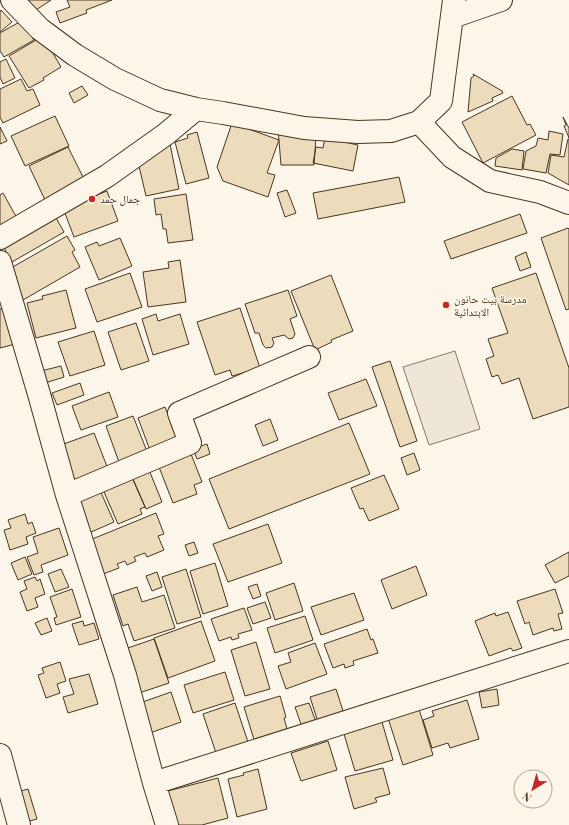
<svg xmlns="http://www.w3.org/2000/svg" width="569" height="825" font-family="'Playfair Display','Noto Naskh Arabic',serif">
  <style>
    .green { fill: #ede6d9; stroke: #887966 }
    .building { fill: #ecdcbc; stroke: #4a3520 }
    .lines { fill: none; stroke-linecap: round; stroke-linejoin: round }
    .minor-casing { stroke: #4a3520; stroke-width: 24 }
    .minor { stroke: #fbf6e9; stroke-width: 22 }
    .poi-dot { fill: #c62828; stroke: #fbf6e9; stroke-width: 1.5 }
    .labels { text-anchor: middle; stroke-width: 3; stroke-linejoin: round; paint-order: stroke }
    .poi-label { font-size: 11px; fill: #4a3520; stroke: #fbf6e9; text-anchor: start }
  </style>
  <rect width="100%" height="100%" fill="#fbf6e9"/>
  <path class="green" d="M455,351l25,78 -51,16 -26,-78z"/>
  <path class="building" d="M23,0h28l-21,14z
    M67,0h45l-26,10 1,3 -27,10 -4,-11 14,-5z
    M1,10l11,12 -12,10v-20z
    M23,20l11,20 -30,17 -4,-6v-18z
    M43,36l18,31 -18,11 1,2 -15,8 -20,-32z
    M6,59l9,19 -12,6 -3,-7v-15z
    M473,74l29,17 1,2 -11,5 1,3 -25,11 3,-34 3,-2z
    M21,79l6,12 6,-2 7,16 -37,18 -3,-6v-28z
    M82,86l6,9 -14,8 -5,-10z
    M512,96l15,29 3,-1 6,11 -53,28 -21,-41z
    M55,116l14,30 -44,20 -14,-30z
    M563,117l6,11v10l-5,-12 2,-1z
    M232,123l47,17 -12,33 8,2 -7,22 -45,-16 -6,-14z
    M0,127l7,14 -7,3z
    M278,129l38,7 -2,29h-33z
    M549,131l14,3 -3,21 -10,-1 -4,19 -23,-4 3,-18 10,-5 2,-8 10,2z
    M197,132l12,46 -23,6 -11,-42 13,-4 -1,-3z
    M325,138l33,7 -5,26 -40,-8 3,-16 7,1z
    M568,139h1v46l-21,-12 3,-18 13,2z
    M170,144l9,45 -33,7 -8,-34z
    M68,147l16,32 -38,23 -17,-36z
    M512,149l12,2 -2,19 -27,-4 1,-8z
    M399,177l6,25 -87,17 -5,-26z
    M287,190l9,23 -11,4 -8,-24z
    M107,191l11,30 -44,16 -11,-29z
    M3,193l15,27 -18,10v-35z
    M186,194l7,46 -25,3 -2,-14h-3l-2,-15 -5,1 -2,-16z
    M520,214l7,19 -76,26 -7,-18z
    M56,218l8,14 -52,30 -9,-16z
    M568,228l1,1v80l-3,1 -25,-72z
    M67,236l8,14 -3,2 8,15 -57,33 -11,-19 5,-3 -6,-10z
    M120,238l12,28 -33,14 -14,-33 12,-5 2,4z
    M526,252l5,15 -11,4 -5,-14z
    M180,260l6,42 -38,5 -5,-35 26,-4 -1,-6z
    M130,273l12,34 -45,15 -12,-33z
    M536,273l33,95v39l-36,12 -14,-41 -17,6 -4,-9 -6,2 -6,-18 8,-3 -6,-17 20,-6 -16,-45z
    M331,275l22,56 -22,9 1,2 -17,8 -24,-59z
    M66,290l10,38 -40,10 -9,-35 16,-4 -1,-3z
    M288,290l9,26 -7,3 5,15 -2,4 -4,1 -5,-4 -12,3 2,5 -2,4 -6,1 -3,-3 -4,-12h-4l-10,-29z
    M8,306l11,37 -19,5v-39z
    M240,308l20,60 -28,8 -2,-6 -15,5 -18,-53z
    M156,314l2,7 22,-7 9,30 -36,11 -11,-36z
    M136,323l13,38 -28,9 -13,-38z
    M94,331l11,34 -35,11 -12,-34z
    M390,361l27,80 -17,6 -28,-80z
    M61,366l3,11 -19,6 -4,-12z
    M366,379l11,27 -38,14 -11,-27z
    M80,383l4,12 -27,10 -5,-12z
    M109,392l9,25 -37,13 -9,-24z
    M165,407l14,36 -28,10 -13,-35z
    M133,416l15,38 -28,11 -14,-39z
    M270,419l8,21 -15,6 -8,-21z
    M349,423l21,51 -141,55 -20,-50z
    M94,433l14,36 -33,12 -14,-36z
    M207,444l3,10 -13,5 -4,-10z
    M414,453l6,17 -13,5 -6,-17z
    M191,454l11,28 -8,3 3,9 -24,9 -14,-36z
    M147,465l15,37 -16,7 -16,-37z
    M130,473l15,34 -5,2 2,5 -24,10 -17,-39z
    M384,475l15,34 -30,12 -6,-13 -3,1 -9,-21z
    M99,488l15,34 -32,14 -12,-36z
    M156,513l8,21 -6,2 6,14 -17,7 -2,-4 -11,4 2,4 -9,4 -2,-4 -8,3 2,4 -16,6 -13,-34z
    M25,514l3,10 4,-2 4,11 -10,4 2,7 -18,6 -6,-20 7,-2 -3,-8z
    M268,524l14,39 -54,19 -15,-38z
    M59,528l9,27 -27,10 2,7 -9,3 -7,-18 11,-4 -5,-16z
    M194,542l4,11 -9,3 -4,-11z
    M569,552v24l-14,7 -10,-18z
    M25,557l7,17 -14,6 -7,-17z
    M215,563l13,43 -25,8 -13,-43z
    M416,566l11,29 -35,14 -11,-29z
    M61,569l8,18 -14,5 -7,-18z
    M186,569l15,48 -24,7 -15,-47z
    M157,572l5,15 -10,4 -6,-15z
    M35,577l2,4 3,-2 5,15 -10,4 3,9 -11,4 -7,-19 7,-3 -3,-8z
    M294,583l9,28 -28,9 -9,-27z
    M257,584l4,12 -8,3 -5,-12z
    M137,587l5,15 22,-7 11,33 -41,13 -6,-17 -5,2 -10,-31z
    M72,589l9,28 -25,8 -2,-7 3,-1 -7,-20z
    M555,589l8,24 -5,1 4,15 -8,2 -1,-3 -20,7 -4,-13 -4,2 -8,-23z
    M354,593l10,27 -43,15 -10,-28z
    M265,602l6,16 -18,6 -6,-16z
    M244,608l8,22 -14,4 1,4 -7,2 -1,-3 -12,4 -8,-22z
    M508,612l14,36 -9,3 -2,-3 -22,8 -14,-35 20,-8 1,3z
    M305,616l8,24 -38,13 -8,-25z
    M47,618l5,13 -11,4 -6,-12z
    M83,621l1,5 10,-3 5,16 -20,6 -7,-21z
    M201,621l14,40 -47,17 -14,-40z
    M367,629l4,11 2,-1 5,14 -25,8 1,4 -9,3 -1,-4 -11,4 -9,-24z
    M154,639l15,44 -36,12 -11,-45z
    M256,642l14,47 -25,7 -14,-46z
    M315,643l12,31 -41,15 -8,-23 13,-4 -3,-9z
    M60,662l6,19 -9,3 3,9 -14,5 -8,-23 6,-2 -2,-5z
    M225,672l9,28 -41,13 -9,-28z
    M89,674l9,30 -30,9 -5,-16 11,-3 -5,-15z
    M336,689l8,25 -26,8 -8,-25z
    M497,689l2,16 -17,3 -3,-16z
    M171,692l10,30 -34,12 -10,-30z
    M280,696l6,21 -2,1 4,14 -33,11 -11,-36z
    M467,700l12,39 -29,9 -2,-5 -16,5 -9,-28 11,-4 -2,-5z
    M235,703l13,39 -32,11 -13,-39z
    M309,703l7,19 -14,5 -7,-20z
    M419,709l14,46 -30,10 -15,-47z
    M382,722l11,38 -38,11 -11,-37z
    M328,741l9,29 -36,11 -10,-28z
    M383,768l7,26 -15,4 2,4 -23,7 -9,-32z
    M258,769l9,40 -30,8 -9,-38 16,-4 -1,-2z
    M218,778l10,40 -26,7h-30l-8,-33z
    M28,789l9,30 -11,3 -9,-30z"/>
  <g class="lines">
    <g class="minor-casing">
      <path id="minor" d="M12,0l28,29 35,26 40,24 45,21 36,9 27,4 81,15 54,4 33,-1 28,-9 33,35 38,24 50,11 29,11
        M452,17l49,-17
        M419,122l22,-21 13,-101
        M0,238l107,-62 59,-42 30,-25
        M0,262l39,132 28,101 58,180 29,108 13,42
        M67,495l123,-52 -11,-30 130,-56
        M0,755l19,70
        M154,783l415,-132"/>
    </g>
    <use href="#minor" class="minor"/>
  </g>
  <g class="poi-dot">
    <circle cx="92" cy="199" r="4"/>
    <circle cx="446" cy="305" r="4"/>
  </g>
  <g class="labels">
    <g class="poi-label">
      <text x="100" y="203">جمال حمد</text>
      <text x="454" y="303">مدرسة بيت حانون<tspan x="454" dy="13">الابتدائية</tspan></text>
    </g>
  </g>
  <g transform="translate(533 789) rotate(217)"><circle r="19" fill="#fbf6e9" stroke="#b4a999"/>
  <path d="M0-3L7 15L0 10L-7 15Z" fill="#c62828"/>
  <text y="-6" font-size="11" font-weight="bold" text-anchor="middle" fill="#4a3520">N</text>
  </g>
</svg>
